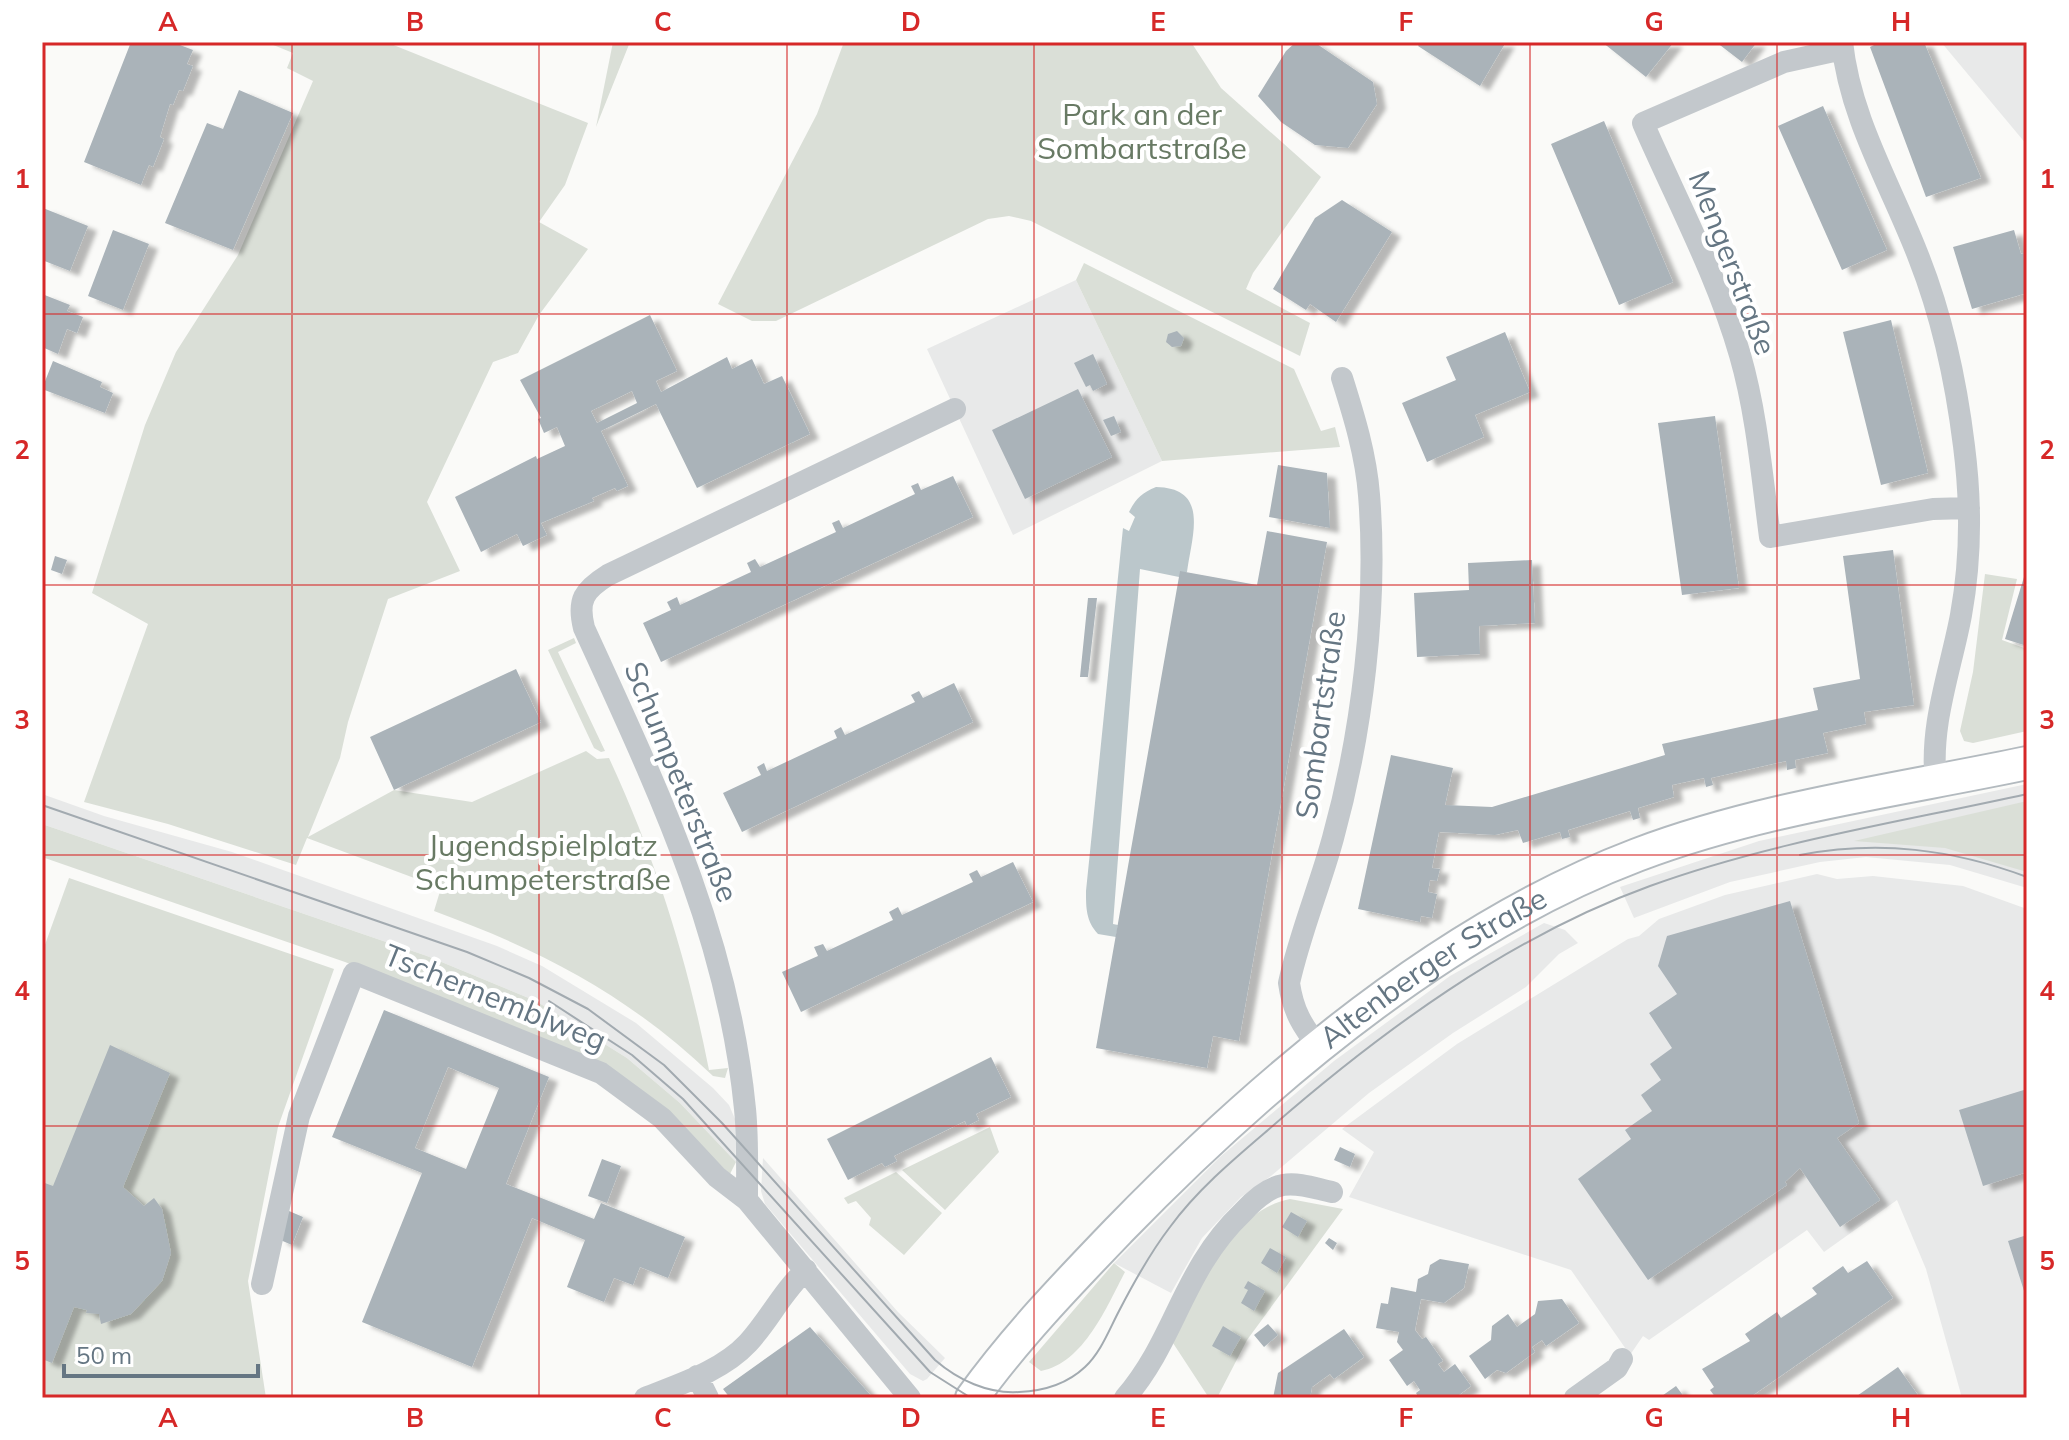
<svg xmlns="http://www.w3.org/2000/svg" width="2069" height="1440" font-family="Mulish,sans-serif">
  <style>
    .built { fill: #e8e9e9 }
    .green { fill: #dadfd7 }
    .water { fill: #bbc7cb }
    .building { fill: #aab3b9; fill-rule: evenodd; filter: url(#shadow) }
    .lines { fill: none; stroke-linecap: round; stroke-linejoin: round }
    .secondary-casing { stroke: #b3babf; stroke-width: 36 }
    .street { stroke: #c3c8cc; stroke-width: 22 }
    .secondary { stroke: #fff; stroke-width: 32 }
    .tram { stroke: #a2aab0; stroke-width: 2 }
    .grid { fill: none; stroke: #d62828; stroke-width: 2; stroke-opacity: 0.55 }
    .labels { text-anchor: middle; stroke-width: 8; stroke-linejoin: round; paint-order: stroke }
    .park-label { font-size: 30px; fill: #687a64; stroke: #fff }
    .street-label { font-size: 30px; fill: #657683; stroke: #fff }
    .neatline { fill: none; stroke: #d62828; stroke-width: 3 }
    .grid-label { font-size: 26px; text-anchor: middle; font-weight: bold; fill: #d62828 }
  </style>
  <defs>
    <filter id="shadow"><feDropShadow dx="9" dy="5" stdDeviation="2" flood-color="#0004"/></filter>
  </defs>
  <rect width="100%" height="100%" fill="#fafaf8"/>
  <path class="built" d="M1941,42h86v103z
    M1076,280l86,181 -149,74 -86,-186z
    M2027,784v104l-77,-23 -84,-8 -46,5 -90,20 -96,36 -14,-31 139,-46z
    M42,794l62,22 128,36 265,94 45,20 94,57 77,65 16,17 6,14 1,43 -56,-59 -53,-45 -91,-57 -109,-45 -385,-132z
    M1817,874l20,5 36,-3 90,10 64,23v489h-65l-36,-129 -29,-69 -73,52 -17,-22 -158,110 -6,-4 -13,19 -59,-85 -222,-73 25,-45 -32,-23 115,-85 171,-105 11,-3 20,-17 66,-24z
    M1544,923l21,7 13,13 -19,11 -33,33 -73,46 -84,60 -98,83 -30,21 -39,41 -31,55 -57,-30 106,-106 114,-96 116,-85z
    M763,1158l135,154 47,46 -18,21 -4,2 -13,-7 -145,-170 -4,-13z"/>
  <path class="green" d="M266,42h120l202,81 -23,62 -26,37 49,27 -49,66 -21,38 -25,9 -66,140 33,69 -72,28 -40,123 -8,36 -32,79 86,-47 78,12 114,-51 11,8 12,-1c48,104 78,201 100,312l19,-2 -3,10 -12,-2c-85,-81 -170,-125 -279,-165l7,-23 -134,-50 -11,27 -128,-41 -84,-22 64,-178 -56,-31 53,-168 31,-73 62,-97 75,-174 -26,-13 6,-15z
    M613,42h17l-34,85z
    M844,42h347l30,46 100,89 -68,96 -7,16 64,34 -10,33 -269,-135 -22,-5 -21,3 -212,102h-24l-34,-17 99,-190z
    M1084,263l210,106 27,62 14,-4 5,20 -178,14 -86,-181z
    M1985,574l32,5 -15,61 25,9v82l-54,12 -9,-2 -4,-10 13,-59z
    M574,638l2,5 -18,9 47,99 -4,1 -7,-4 -46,-98z
    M2027,801v71l-82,-24 -91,-7z
    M42,824l385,132 109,45 91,57 53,45 56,59 -6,12 -132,-111 -253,-101 -303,-105z
    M69,878l265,91 -56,158 -30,154 18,117h-224v-445z
    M990,1127l9,25 -54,58 -43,-40z
    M896,1172l46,41 -38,42 -35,-30 2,-7 -15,-17 -8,3 -4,-6z
    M1290,1199l53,10 -96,131 -30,58h-8l-36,-55c25,-50 55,-132 117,-144z
    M1114,1263l11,9c-18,34 -41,91 -84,99l-12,-9z"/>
  <path class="water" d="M1156,487c54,1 36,48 31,85l-8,5 -39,-8 -27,355 5,1 -2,12 -18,-3c-12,-13 -12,-26 -12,-43l37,-363 6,3 6,-14 -6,-5c7,-14 13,-19 27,-25z"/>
  <path class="building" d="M131,42h41l21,8 -6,14 6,2 -10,25 -4,-1 -6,15 -3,-1 -10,33 4,2 -11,28 -4,-2 -8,20 -57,-23z
    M1296,42h18l59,40 4,22 -29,44 -33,-3 -34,-23 -23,-26 28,-45z
    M1421,42h85l-26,44 -62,-40z
    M1602,42h72l-28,35z
    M1716,42h41l-15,20z
    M1880,42h44l57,136 -55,19 -56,-150z
    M239,90l54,23 -60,137 -68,-27 42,-100 16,6z
    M1823,106l64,144 -45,20 -64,-144z
    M1604,121l69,161 -54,23 -68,-161z
    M1342,200l50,32 -56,90 -26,-18 -4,6 -33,-21 42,-71z
    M43,208l45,18 -18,45 -28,-11z
    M113,230l36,14 -26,66 -35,-14z
    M2014,230l7,24 6,-2v41l-55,16 -19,-62z
    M42,294l28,11 -3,6 16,6 -6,16 -10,-4 -9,25 -16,-7z
    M650,315l27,56 -21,10 5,11 66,-35 5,12 20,-10 12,25 18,-8 28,58 -113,54 -41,-84 -55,27 27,55 -11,5 -2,-3 -23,10 2,3 -53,22 6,12 -24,11 -6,-12 -36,18 -26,-55 81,-41 1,3 28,-13 -8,-19 -13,6 -6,-14 3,-1 -21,-38zM632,391l5,12 -40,20 -6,-12z
    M1891,320l37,153 -47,12 -38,-153z
    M1177,331l7,7 -3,8 -9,1 -6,-5 2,-8z
    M1505,332l25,60 -55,23 9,22 -57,25 -25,-59 54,-23 -10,-23z
    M1093,354l14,30 -14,7 -3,-6 -4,2 -12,-24z
    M53,361l49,21 -2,5 13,6 -8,20 -63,-24z
    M1078,389l34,68 -87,42 -33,-69z
    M1114,416l7,16 -10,4 -8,-16z
    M1715,416l24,172 -57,7 -24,-172z
    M1278,465l49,8 3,55 -61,-11z
    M953,476l20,41 -312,145 -18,-39 28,-13 -4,-8 10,-5 3,8 71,-33 -4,-9 8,-4 5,8 76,-35 -4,-9 7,-3 4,8 72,-34 -4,-8 7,-3 3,7z
    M1267,531l60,11 -88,499 -26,-5 -6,32 -111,-20 84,-477 77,14z
    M1893,550l21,155 -50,7 2,12 -43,9 5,20 -33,7 1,8 -9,2 -1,-9 -75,17 2,7 -7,2 -2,-9 -32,7 2,12 -36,11 2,10 -7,2 -3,-9 -62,19 2,7 -8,2 -2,-7 -37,11 -5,-13 -23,5 -56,-3 -7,36 8,1 -3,12 -7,-1 -2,12 9,2 -5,24 -11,-2 -1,6 -62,-13 33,-154 62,13 -8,37 47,2 173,-52 -3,-11 156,-34 -5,-22 47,-9 -17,-123z
    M55,556l12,4 -5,14 -11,-4z
    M1532,560l3,63 -56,3 1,28 -63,3 -3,-64 55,-3 -1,-27z
    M2024,577l3,1v68l-22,-7z
    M1088,598h9l-9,79h-8z
    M516,669l25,53 -147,68 -24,-53z
    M954,683l19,39 -231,110 -19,-39 38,-18 -4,-8 7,-4 3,8 70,-33 -3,-7 7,-4 4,8 70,-33 -4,-7 8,-4 4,7z
    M1013,862l20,40 -232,110 -19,-40 36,-16 -4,-9 9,-3 4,7 66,-31 -4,-8 9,-5 4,8 71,-33 -4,-8 8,-4 4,7z
    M1790,901l69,222 -22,15 43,62 -40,27 -40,-59 -15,14 2,3 -139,95 -70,-101 53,-40 -6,-9 27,-19 -11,-16 20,-15 -11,-16 22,-16 -23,-35 28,-19 -19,-28 9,-30z
    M384,1010l165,67 -43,107 88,35 7,-16 84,34 -17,41 -28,-11 -7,18 -19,-7 -10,24 -37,-15 18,-47 -53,-22 -60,149 -110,-45 60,-149 -90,-36zM448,1067l51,21 -33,81 -51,-21z
    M110,1045l60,28 -47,114 21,19 10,-8 8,11 9,44 -9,28 -31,33 -30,10 -2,-10 -13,-1 1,-3 -13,-3 -22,56 -10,-4v-177l11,4z
    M991,1057l20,40 -35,17 3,6 -12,6 -2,-5 -71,35 3,5 -12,6 -3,-4 -34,17 -21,-41z
    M2027,1089v83l-44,14 -24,-76z
    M1340,1147l15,7 -5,13 -16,-7z
    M602,1159l19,7 -14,37 -19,-7z
    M289,1211l14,6 -11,28 -14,-6z
    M1291,1212l16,9 -9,16 -16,-10z
    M2027,1235v62h-1l-18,-56z
    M1329,1238l8,5 -4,7 -8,-7z
    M1270,1248l16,9 -9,16 -16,-10z
    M1440,1259l29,5 -5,24 -20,15 -23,-4 -6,31 7,9 4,-2 17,24 -5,3 6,8 11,-8 16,22 -16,12h-36l-3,-5 4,-3 -6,-9 -7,5 -18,-26 14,-10 -6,-8 2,-10 -23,-4 5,-25 7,1 3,-17 25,5 2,-13 10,-5 2,-9z
    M1867,1261l26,37 -144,100h-33l-6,-8 4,-3 -12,-18 48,-28 -5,-7 32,-22 4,6 36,-24 -5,-6 31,-22 5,7z
    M1248,1281l17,10 -11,20 -13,-8 7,-13 -4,-2z
    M1562,1299l17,24 -33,23 -4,-6 -10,7 3,5 -29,21 -9,-3 -12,9 -16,-23 22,-16 1,-14 16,-12 9,13 18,-13 3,-13z
    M1268,1324l10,11 -14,12 -10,-12z
    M1223,1326l18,11 -11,19 -18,-10z
    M810,1327l63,71h-143l-7,-9z
    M1344,1329l20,28 -30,22 -4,-5 -18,13 -2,11h-37l5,-25z
    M1898,1367l22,31h-66l10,-7z
    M1676,1386l9,12h-26z"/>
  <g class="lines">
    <g class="secondary-casing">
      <g id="secondary">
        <path id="s1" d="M972,1398c43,-60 96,-115 147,-168 143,-147 323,-301 518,-375 124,-47 261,-65 390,-92"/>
      </g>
    </g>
    <path class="street" d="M1842,42c8,77 50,145 77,216 24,61 37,123 45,188 7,55 7,114 -3,169 -10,54 -32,111 -25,167
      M1843,49l-59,13 -141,61c33,76 74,152 97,232 17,59 22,122 30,182l163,-28 36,-1
      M1320,1048c-18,-22 -27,-37 -31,-65 11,-50 31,-97 44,-145 29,-105 45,-234 36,-343 -3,-40 -15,-79 -27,-117
      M747,1200c0,-30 1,-61 -2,-91 -17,-175 -89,-323 -161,-481 -7,-28 0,-38 24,-53l347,-166
      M262,1284l37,-168 55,-143 247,100 61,45 55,59 30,23 163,198
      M697,1376l11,22
      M645,1398c35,-14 77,-27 103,-55 22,-24 34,-51 58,-73
      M1125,1398c51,-59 57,-128 118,-186 11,-12 24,-24 40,-27 16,-3 34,4 49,7
      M1575,1398l42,-30 5,-9"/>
    <use href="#secondary" class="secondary"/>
    <path class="tram" d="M42,805l425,147 62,26 59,31 76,56 58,58 213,237c23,20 53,34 84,32 24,-1 48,-8 66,-25 16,-15 24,-37 34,-56 15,-29 31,-58 51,-84 27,-37 64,-68 98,-97 112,-98 241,-193 382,-244 121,-44 251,-64 377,-92
      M1800,855c79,-15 152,-6 227,22
      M549,1001l83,54 51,44 247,273 41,26"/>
  </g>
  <path class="grid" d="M292,42v1356M539,42v1356M787,42v1356M1034,42v1356M1282,42v1356M1530,42v1356M1777,42v1356M42,314h1985M42,585h1985M42,855h1985M42,1126h1985"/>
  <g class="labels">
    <g class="park-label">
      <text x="1142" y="125">Park an der<tspan x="1142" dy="34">Sombartstraße</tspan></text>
      <text x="543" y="856">Jugendspielplatz<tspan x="543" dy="34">Schumpeterstraße</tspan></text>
    </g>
    <g class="street-label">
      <text transform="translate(1732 263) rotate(69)" y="10">Mengerstraße</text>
      <text transform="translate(1321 715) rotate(-82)" y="10">Sombartstraße</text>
      <text transform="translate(681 782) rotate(68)" y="10">Schumpeterstraße</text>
      <text dy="10" stroke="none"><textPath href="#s1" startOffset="634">Altenberger Straße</textPath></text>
      <text transform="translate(495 998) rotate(22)" y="10">Tschernemblweg</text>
    </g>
  </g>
  <rect width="2069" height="1440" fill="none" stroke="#ffffff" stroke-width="88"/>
  <path d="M64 1364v12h194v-12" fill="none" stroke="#657683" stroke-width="4"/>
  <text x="76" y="1364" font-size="24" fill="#657683" stroke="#ffffff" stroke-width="6" paint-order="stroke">50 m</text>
  <rect x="44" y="44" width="1981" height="1352" class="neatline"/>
  <g class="grid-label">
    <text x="168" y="31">A</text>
    <text x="415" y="31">B</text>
    <text x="663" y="31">C</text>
    <text x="911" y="31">D</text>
    <text x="1158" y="31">E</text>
    <text x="1406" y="31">F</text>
    <text x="1654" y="31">G</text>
    <text x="1901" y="31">H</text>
    <text x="22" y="188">1</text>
    <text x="2047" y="188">1</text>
    <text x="22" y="459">2</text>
    <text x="2047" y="459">2</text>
    <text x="22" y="729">3</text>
    <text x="2047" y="729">3</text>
    <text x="22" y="1000">4</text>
    <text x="2047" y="1000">4</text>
    <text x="22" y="1270">5</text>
    <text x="2047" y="1270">5</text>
    <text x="168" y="1427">A</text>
    <text x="415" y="1427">B</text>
    <text x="663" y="1427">C</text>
    <text x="911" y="1427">D</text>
    <text x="1158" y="1427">E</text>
    <text x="1406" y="1427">F</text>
    <text x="1654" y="1427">G</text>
    <text x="1901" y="1427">H</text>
  </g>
</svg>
